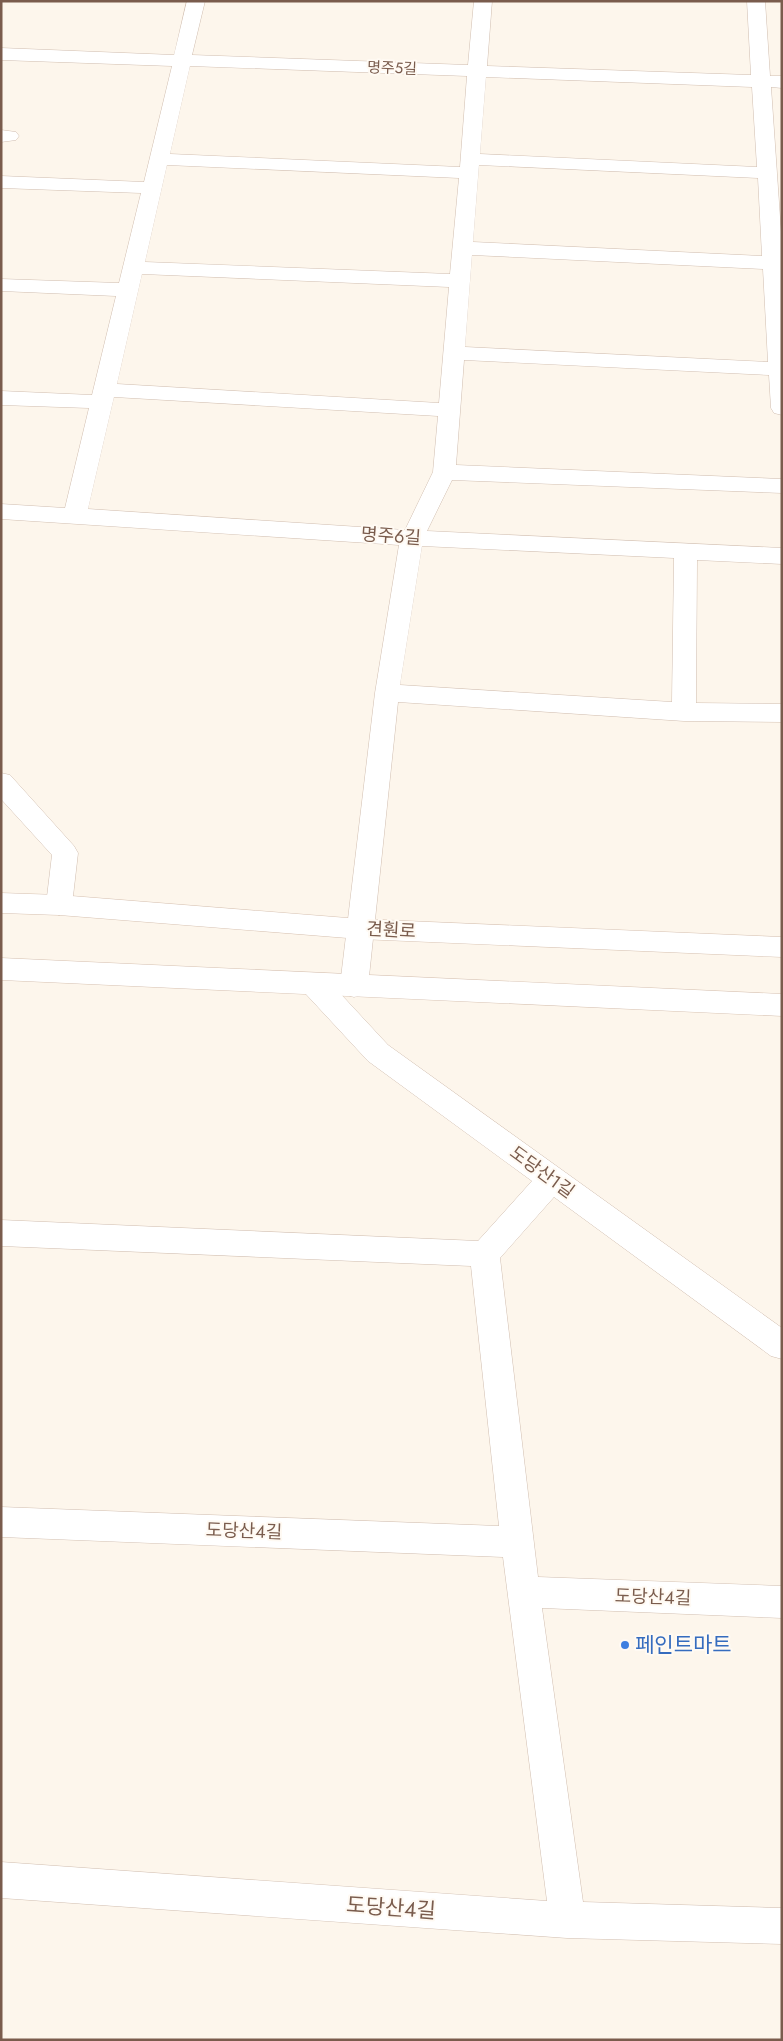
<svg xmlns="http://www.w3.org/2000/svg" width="783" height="2041" font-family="Jost,'Noto Sans KR',sans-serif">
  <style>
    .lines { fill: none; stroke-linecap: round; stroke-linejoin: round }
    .street-casing { stroke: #d1beb0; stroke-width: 1 }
    .secondary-casing { stroke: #d6c0b0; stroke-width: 1 }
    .street { fill: #fff; fill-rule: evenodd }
    .secondary { fill: #fff; fill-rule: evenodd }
    .shop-dot { fill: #3f7fe0; stroke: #fffaf3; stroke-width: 2 }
    .labels { text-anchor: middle; stroke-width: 4; stroke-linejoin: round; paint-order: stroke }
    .far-street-label { font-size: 15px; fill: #7a5c4d; stroke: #fffaf3 }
    .street-label { font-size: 18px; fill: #7a5c4d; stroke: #fffaf3 }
    .near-shop-label { font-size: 21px; fill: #366cbe; stroke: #fffaf3; text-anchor: start }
    .near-street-label { font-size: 21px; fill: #7a5c4d; stroke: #fffaf3 }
  </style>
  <rect width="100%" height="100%" fill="#fdf6ec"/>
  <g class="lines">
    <g class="street-casing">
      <path id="street" d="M187,1h18l-13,54 276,10 6,-64h18l-5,65 264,9 -4,-74h18l5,75h12v12l-11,-1 11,159v169l-8,-2 -3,-5 -2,-33 -305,-15 -8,105 326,14v14l-330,-13 -25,51 355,17v16l-85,-4 -1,143 86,1v18l-98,-1 -286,-19 -30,284 -4,8 -10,3 -10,-3 -4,-8 35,-293 24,-148 -398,-26v-15l64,4 24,-100 -88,-3v-14l91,4 24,-99 -115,-5v-12l118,4 22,-90 -140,-5v-12l143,6 28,-116 -171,-6v-12l173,7zM190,66l277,10 -7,91 -290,-13zM486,77l266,10 5,80 -277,-13zM167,165l292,13 -9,96 -305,-12zM479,165l279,13 4,78 -289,-14zM472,255l291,14 5,93 -303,-15zM142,274l307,13 -10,116 -322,-19zM114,397l324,19 -5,56 -28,58 -317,-21zM422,546l252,12 -2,144 -272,-17z
        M1,130l15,2 3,4 -3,4 -15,2z
        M1,773l9,2 64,71 4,7 -6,52 -4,7 -9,3 -9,-3 -4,-7 6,-50 -51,-56z
        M314,973l10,3 64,69 394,283v31l-11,-3 -217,-159 -54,61 38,319 244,9v32l-240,-10 41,294 199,6v36l-215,-6 -566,-40v-36l546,39 -44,-344 -502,-20v-30l498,19 -28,-260 -470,-20v-26l477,21 54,-60 -164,-120 -64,-69 -4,-8 4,-8z"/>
    </g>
    <g class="secondary-casing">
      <path id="secondary" d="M1,893l58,2 301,24 422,18v20l-422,-18 -301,-24 -58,-2z
        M1,958l781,36v22l-781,-36z"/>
    </g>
    <use href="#street" class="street"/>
    <use href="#secondary" class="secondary"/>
  </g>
  <circle class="shop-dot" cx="625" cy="1645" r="5"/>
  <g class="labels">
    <g class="far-street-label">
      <text transform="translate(392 68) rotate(2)" y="5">명주5길</text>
    </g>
    <g class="street-label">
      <text transform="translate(391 536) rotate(4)" y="6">명주6길</text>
      <text transform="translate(391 930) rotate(3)" y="6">견훤로</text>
      <text transform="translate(542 1172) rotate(36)" y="6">도당산1길</text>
      <text transform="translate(244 1531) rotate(2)" y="6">도당산4길</text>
      <text transform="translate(653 1597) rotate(2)" y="6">도당산4길</text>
    </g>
    <g class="near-shop-label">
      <text x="635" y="1652">페인트마트</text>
    </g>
    <g class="near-street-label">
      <text transform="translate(391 1908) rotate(4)" y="7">도당산4길</text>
    </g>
  </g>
  <rect width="783" height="2041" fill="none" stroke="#7a5c4d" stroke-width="5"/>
</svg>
